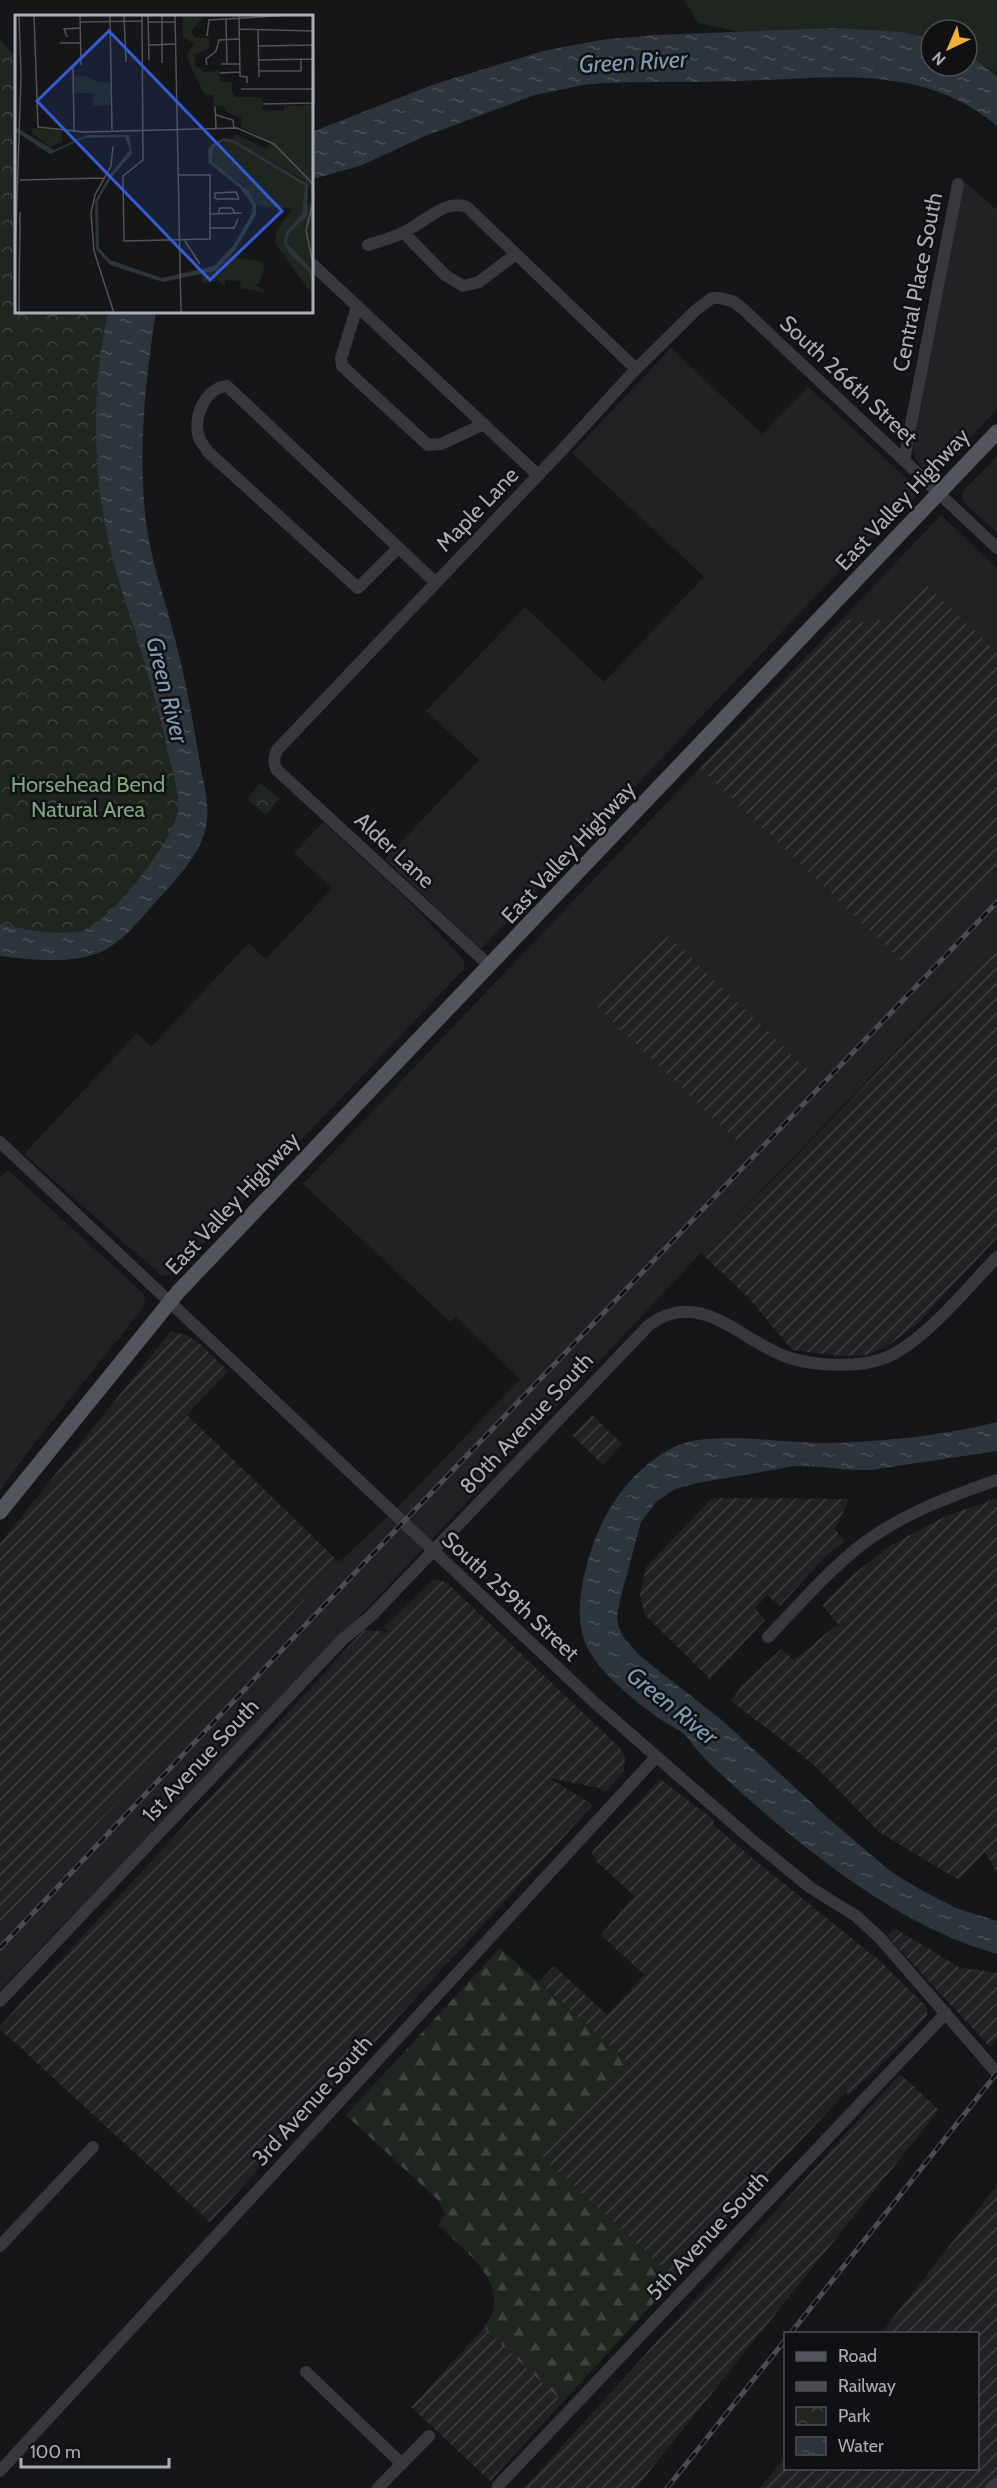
<svg xmlns="http://www.w3.org/2000/svg" width="997" height="2488" font-family="Cabin,sans-serif">
  <style>
    .built { fill: #222225 }
    .industrial { fill: url(#industrial-furrows) }
    .grass { fill: #1e261f }
    .forest { fill: url(#forest-firs) }
    .park { fill: url(#park-crowns) }
    .water { fill: url(#water-ripples) }
    .lines { fill: none; stroke-linecap: round; stroke-linejoin: round }
    .minor { stroke: #37383d; stroke-width: 12 }
    .major { stroke: #53555c; stroke-width: 15 }
    .rail-casing { stroke: #4a4c52; stroke-width: 5 }
    .rail { stroke: #111113; stroke-width: 3; stroke-dasharray: 9; stroke-linecap: butt }
    .labels { text-anchor: middle; stroke-width: 5; stroke-linejoin: round; paint-order: stroke }
    .street-label { font-size: 22px; fill: #a8adb8; stroke: #111113 }
    .park-label { font-size: 22px; fill: #7fa381; stroke: #111113 }
    .water-label { font-size: 24px; font-style: italic; fill: #7f9bb3; stroke: #111113 }
    .inset-road { fill: none; stroke: #505258; stroke-width: 1.5 }
    .view { fill: #325cd3; fill-opacity: 0.15; stroke: #325cd3; stroke-width: 3 }
    .inset-edge { fill: none; stroke: #a8adb8; stroke-width: 3 }
  </style>
  <defs>
    <pattern id="industrial-furrows" width="10" height="10" patternUnits="userSpaceOnUse" patternTransform="scale(1.5)"><rect width="10" height="10" fill="#222225"/><path d="M-1 1l2-2M0 10L10 0M9 11l2-2" fill="none" stroke="#3f3f43"/></pattern>
    <pattern id="forest-firs" width="22" height="20" patternUnits="userSpaceOnUse" patternTransform="scale(1.5)"><rect width="22" height="20" fill="#1e261f"/><path d="M5 1l3.5 6h-7zM16 11l3.5 6h-7z" fill="#3c433d"/></pattern>
    <pattern id="park-crowns" width="20" height="18" patternUnits="userSpaceOnUse" patternTransform="scale(1.5)"><rect width="20" height="18" fill="#1e261f"/><path d="M2 6a3 3 0 1 1 6 0M12 15a3 3 0 1 1 6 0" fill="none" stroke="#3c433d"/></pattern>
    <pattern id="water-ripples" width="26" height="14" patternUnits="userSpaceOnUse" patternTransform="scale(1.5)"><rect width="26" height="14" fill="#2c353c"/><path d="M2 4q2-2 4 0t4 0M15 11q2-2 4 0t4 0" fill="none" stroke="#485056"/></pattern>
  </defs>
  <rect width="100%" height="100%" fill="#161618"/>
  <path class="built" d="M964,181l33,29v199l-55,59 -10,5 -10,-5 -6,-9 -3,-10z
    M671,348l91,86 46,-47 108,100 1,6 -2,5 -41,42 -3,-2 -390,411 -96,-90 94,-99 -53,-49 99,-104 79,75 100,-105 -132,-124z
    M997,456v77l-34,-31 -1,-6 1,-5z
    M941,515l56,53v84l-108,-33 -35,4 -8,-8z
    M700,768l205,195 92,-96v79l-296,307 -348,370 -353,367v-64l208,-220 131,-144 61,-57 120,-126 -64,-62 -6,5 -147,-138z
    M323,822l88,81 49,53 4,6v7l-290,305 -12,2 -138,-122 113,-121 14,14 98,-104 17,16 66,-71 -38,-35z
    M8,1170l135,123 2,7 -1,7 -117,146 -27,38v-313z"/>
  <path class="industrial" d="M924,583l73,69v215l-92,97 -205,-196 146,-153 8,8 35,-4z
    M667,935l144,138 -69,73 -145,-139z
    M997,946v292l-81,87 -30,22 -20,8 -24,1 -50,-6 -43,-52 -48,-45 144,-147z
    M171,1331l15,4 13,8 29,28 -41,44 152,147 -131,144 -208,220v-383z
    M592,1415l30,29 -19,21 -30,-29z
    M712,1498l137,1 -14,30 9,12 -19,16 -45,49 -13,-11 -12,13 10,12 -55,59 -65,-64 -5,-20 6,-28z
    M997,1498v375l-12,-21 -26,28 -80,-48 -67,-69 -81,-62 11,-15 39,-37 13,11 44,-36 -16,-19 31,-30 38,-30 55,-29z
    M434,1579l12,3 174,166 5,9 -1,14 -19,22 -6,-5 -50,-10 44,27 -383,417 -210,-193v-3l364,-396 25,2 -5,-5z
    M660,1779l53,40 1,6 32,28 134,108 47,46v9l-28,31 -50,48 -3,-3 -173,185 -131,-120 87,-94 -90,-81 15,-16 53,49 37,-40 -43,-40 33,-39 -38,-35 -4,-9z
    M894,1928l65,39 38,6v65l-7,9 -103,-111z
    M900,2074l39,36 -303,378h-112z
    M997,2185v303h-237l25,-32 1,12h192v-134l-97,-1z
    M484,2328l79,74 -73,79 -79,-74z"/>
  <path class="grass" d="M684,0h313v74l-30,-21v-23h-36v9l-96,-11 -92,5 -45,-10z"/>
  <path class="forest" d="M500,1948l129,115 -87,94 131,120 -2,7 -108,118 -79,-74c3,-6 9,-14 10,-21 4,-35 -35,-61 -56,-82l7,-11 -7,-14 -92,-85z"/>
  <path class="park" d="M0,39l16,18v255h92c-15,74 -16,153 0,227 20,87 60,171 70,261 0,6 0,12 -2,18 -10,29 -64,105 -93,113 -25,6 -58,-2 -83,-7z
    M260,783l19,15 -13,17 -19,-16z"/>
  <path class="water" d="M835,28l67,4 29,7v27h36v-13l3,2 27,21v50c-77,-65 -169,-47 -261,-45 -44,2 -88,0 -132,2l-21,2 -48,10 -110,41 -65,30 -48,13v-47l120,-47 111,-34 25,-5 40,-7 48,-4z
    M108,312h48c-11,70 -19,146 -9,217 6,38 19,74 28,110 11,41 18,83 25,125 4,21 11,45 5,67 -8,29 -33,52 -52,74 -14,15 -27,33 -46,44 -30,16 -74,11 -107,7v-32c25,5 56,12 81,7 30,-7 93,-92 97,-121 1,-17 -4,-34 -8,-49 -8,-38 -18,-74 -29,-110 -9,-29 -19,-58 -27,-87 -22,-81 -24,-170 -6,-252z
    M997,1422v29l-126,19c-26,1 -51,-5 -76,-4l-98,17 -22,6 -19,13 -15,20 -21,78 -3,17 2,11 5,10 16,18 83,65 105,97 62,53 31,19 35,18 41,13v33c-101,-28 -199,-109 -275,-179 -8,-7 -16,-15 -23,-23 -7,-7 -10,-15 -18,-20 -5,-5 -12,-7 -18,-11 -25,-17 -65,-49 -77,-76 -9,-22 -7,-47 -2,-69 12,-54 40,-103 90,-129 32,-17 112,-4 151,-4 57,-1 116,-7 172,-21z"/>
  <g class="lines">
    <path class="minor" d="M404,233l41,42 18,11 16,-4 37,-28
      M368,245c12,-4 25,-7 36,-13 19,-8 41,-34 63,-25l169,162
      M312,264l226,211
      M357,306l-16,53 1,7 86,79 13,-1 43,-20
      M904,460l54,-276
      M398,548l-40,40 -150,-136c-2,-4 -6,-8 -8,-12 -9,-21 5,-52 27,-54l209,197
      M490,966l-213,-196c-4,-7 -3,-12 0,-20l286,-301 73,-80 60,-59 16,-12h9l13,4 9,7 254,239
      M0,1142l594,560 158,138 59,48 45,28 24,22 117,135
      M768,1637c30,-31 58,-64 92,-91 41,-32 89,-49 137,-66
      M0,2001l343,-362 28,-23 278,-291c51,-38 92,16 138,32 25,9 69,11 95,2 40,-14 85,-71 115,-102
      M0,2246l93,-99
      M306,2372l96,92
      M0,2471l656,-714
      M498,2486l448,-473
      M378,2488l51,-52
      M991,2488l6,-5"/>
    <path class="major" d="M0,1512l178,-220 819,-860"/>
    <g class="rail-casing">
      <path id="rail" d="M0,1948l366,-387 631,-659
        M790,2334l207,-261
        M667,2488l119,-149"/>
    </g>
    <use href="#rail" class="rail"/>
  </g>
  <g class="labels">
    <g class="street-label">
      <text transform="translate(917 282) rotate(-79)" y="8">Central Place South</text>
      <text transform="translate(849 380) rotate(43)" y="8">South 266th Street</text>
      <text transform="translate(902 499) rotate(-47)" y="8">East Valley Highway</text>
      <text transform="translate(477 509) rotate(-46)" y="8">Maple Lane</text>
      <text transform="translate(395 850) rotate(43)" y="8">Alder Lane</text>
      <text transform="translate(568 852) rotate(-47)" y="8">East Valley Highway</text>
      <text transform="translate(232 1203) rotate(-47)" y="8">East Valley Highway</text>
      <text transform="translate(526 1423) rotate(-47)" y="8">80th Avenue South</text>
      <text transform="translate(511 1596) rotate(43)" y="8">South 259th Street</text>
      <text transform="translate(200 1760) rotate(-47)" y="8">1st Avenue South</text>
      <text transform="translate(312 2100) rotate(-48)" y="8">3rd Avenue South</text>
      <text transform="translate(707 2235) rotate(-47)" y="8">5th Avenue South</text>
    </g>
    <g class="park-label">
      <text x="88" y="792">Horsehead Bend<tspan x="88" dy="25">Natural Area</tspan></text>
    </g>
    <g class="water-label">
      <text transform="translate(633 62) rotate(-3)" y="8">Green River</text>
      <text transform="translate(167 690) rotate(76)" y="8">Green River</text>
      <text transform="translate(672 1706) rotate(39)" y="8">Green River</text>
    </g>
  </g>
  <g transform="translate(15 15)">
    <rect width="298" height="298" fill="#161618"/>
    <path d="M215,242l27,3 8,5 -6,19h-6l15,9 -28,-5 1,-7 -16,-1v6l-8,-6 -13,4 -4,-9 8,-1z" fill="#1e261f"/>
    <path d="M167,1l22,1 -13,14 4,7h14v10l-14,7v10l9,7 15,-1 1,11h12v10l4,5h27l-1,13 22,1v-6l6,1 1,29h22v69h-3v-15l-5,-8 -73,-42 4,-5 31,15 3,-7 -29,-15v-10l-12,-3 -7,-9h-8l-1,-10h-8l-14,-27 -4,-13 7,-11 -11,-8zM70,61l12,6h13v23l-17,1v-13h-18l-1,-16z" fill="#1e261f"/>
    <path d="M298,90l1,48h-1v-18h-23v-29z" fill="#1e261f"/>
    <path d="M18,113l28,3 2,11 -13,5 -19,-15zM206,127l12,1 72,43v17l8,1v92l-38,-53 2,-13 15,-21 -34,-3 -14,-21 -30,-20 -3,-15z" fill="#1e261f"/>
    <path d="M0,112l39,23 33,-15h42l3,19 -19,21 -15,26 1,47 11,12 52,18 52,-12 20,-21 18,-32v-9l-12,-16 -31,-25 -1,-13 4,-6 12,-6 10,2 74,44 -1,32 -17,16 -4,10 27,29v5l-24,-23 -5,-11 2,-10 16,-18 3,-28 -72,-43 -10,-2 -10,7 -1,14 36,28 8,14v11l-21,35 -20,21 -52,11 -53,-17 -14,-16 -1,-48 14,-25 21,-26 -5,-13 -41,1 -34,16 -35,-23z" fill="#2c353c"/>
    <path class="inset-road" d="M19,0l4,112 46,5 153,-4 37,16 40,41M65,0l1,50M95,0l2,115M109,0l2,47M127,0l1,145 -20,16 1,65 86,-2v-64h-31M133,0l1,45M160,0l6,298M298,0l1,88M224,1l1,60 7,1v6M211,5l1,43M65,7l62,-1M133,7h27M224,14l74,2M243,15l1,47M192,21l2,-16 83,-5M52,22l-3,-8 17,-1M45,28h21M134,30l26,-1M244,31l54,-1M244,45l54,-1M147,48v-48M206,49h19M192,50l-1,-6 10,-8 3,-11 20,-1M58,51l1,65M244,56h42v-12M205,58l20,-1M226,74h73M248,89l51,-1M200,91l1,22M201,100l17,5 1,8M98,131l-2,20 -16,29 -4,18 3,38 20,62M5,165l84,-2M299,182l-8,34 8,37M200,184v-6l21,-1 3,7M201,184h23M195,199l32,-1M203,199l2,-6h12l3,5M195,213h24l4,-9M170,226l15,23M0,246l6,-185 -2,-61M0,276v22M4,298l1,-101"/>
    <path class="view" d="M94,16l173,180 -72,69 -173,-179z"/>
    <rect width="298" height="298" class="inset-edge"/>
  </g>
  <rect x="784" y="2332" width="195" height="138" fill="#111113" stroke="#4d4f55" stroke-width="1.5"/>
  <rect x="796" y="2352" width="30" height="9" fill="#53555c" stroke="#4d4f55" stroke-width="1.5"/>
  <text x="838" y="2362" font-size="18" fill="#a8adb8">Road</text>
  <rect x="796" y="2382" width="30" height="9" fill="#4a4c52" stroke="#4d4f55" stroke-width="1.5"/>
  <text x="838" y="2392" font-size="18" fill="#a8adb8">Railway</text>
  <rect x="796" y="2407" width="30" height="18" fill="url(#park-crowns)" stroke="#4d4f55" stroke-width="1.5"/>
  <text x="838" y="2422" font-size="18" fill="#a8adb8">Park</text>
  <rect x="796" y="2437" width="30" height="18" fill="url(#water-ripples)" stroke="#4d4f55" stroke-width="1.5"/>
  <text x="838" y="2452" font-size="18" fill="#a8adb8">Water</text>
  <g transform="translate(949 48) rotate(224)"><circle r="28" fill="#111113" stroke="#4d4f55" stroke-width="1.5"/>
  <path d="M0-4.5L10 22L0 15L-10 22Z" fill="#f2b134"/>
  <text y="-9" font-size="16" font-weight="bold" text-anchor="middle" fill="#a8adb8">N</text>
  </g>
  <path d="M21 2458v9h148v-9" fill="none" stroke="#a8adb8" stroke-width="3"/>
  <text x="30" y="2458" font-size="18" fill="#a8adb8" stroke="#111113" stroke-width="4.5" paint-order="stroke">100 m</text>
</svg>
